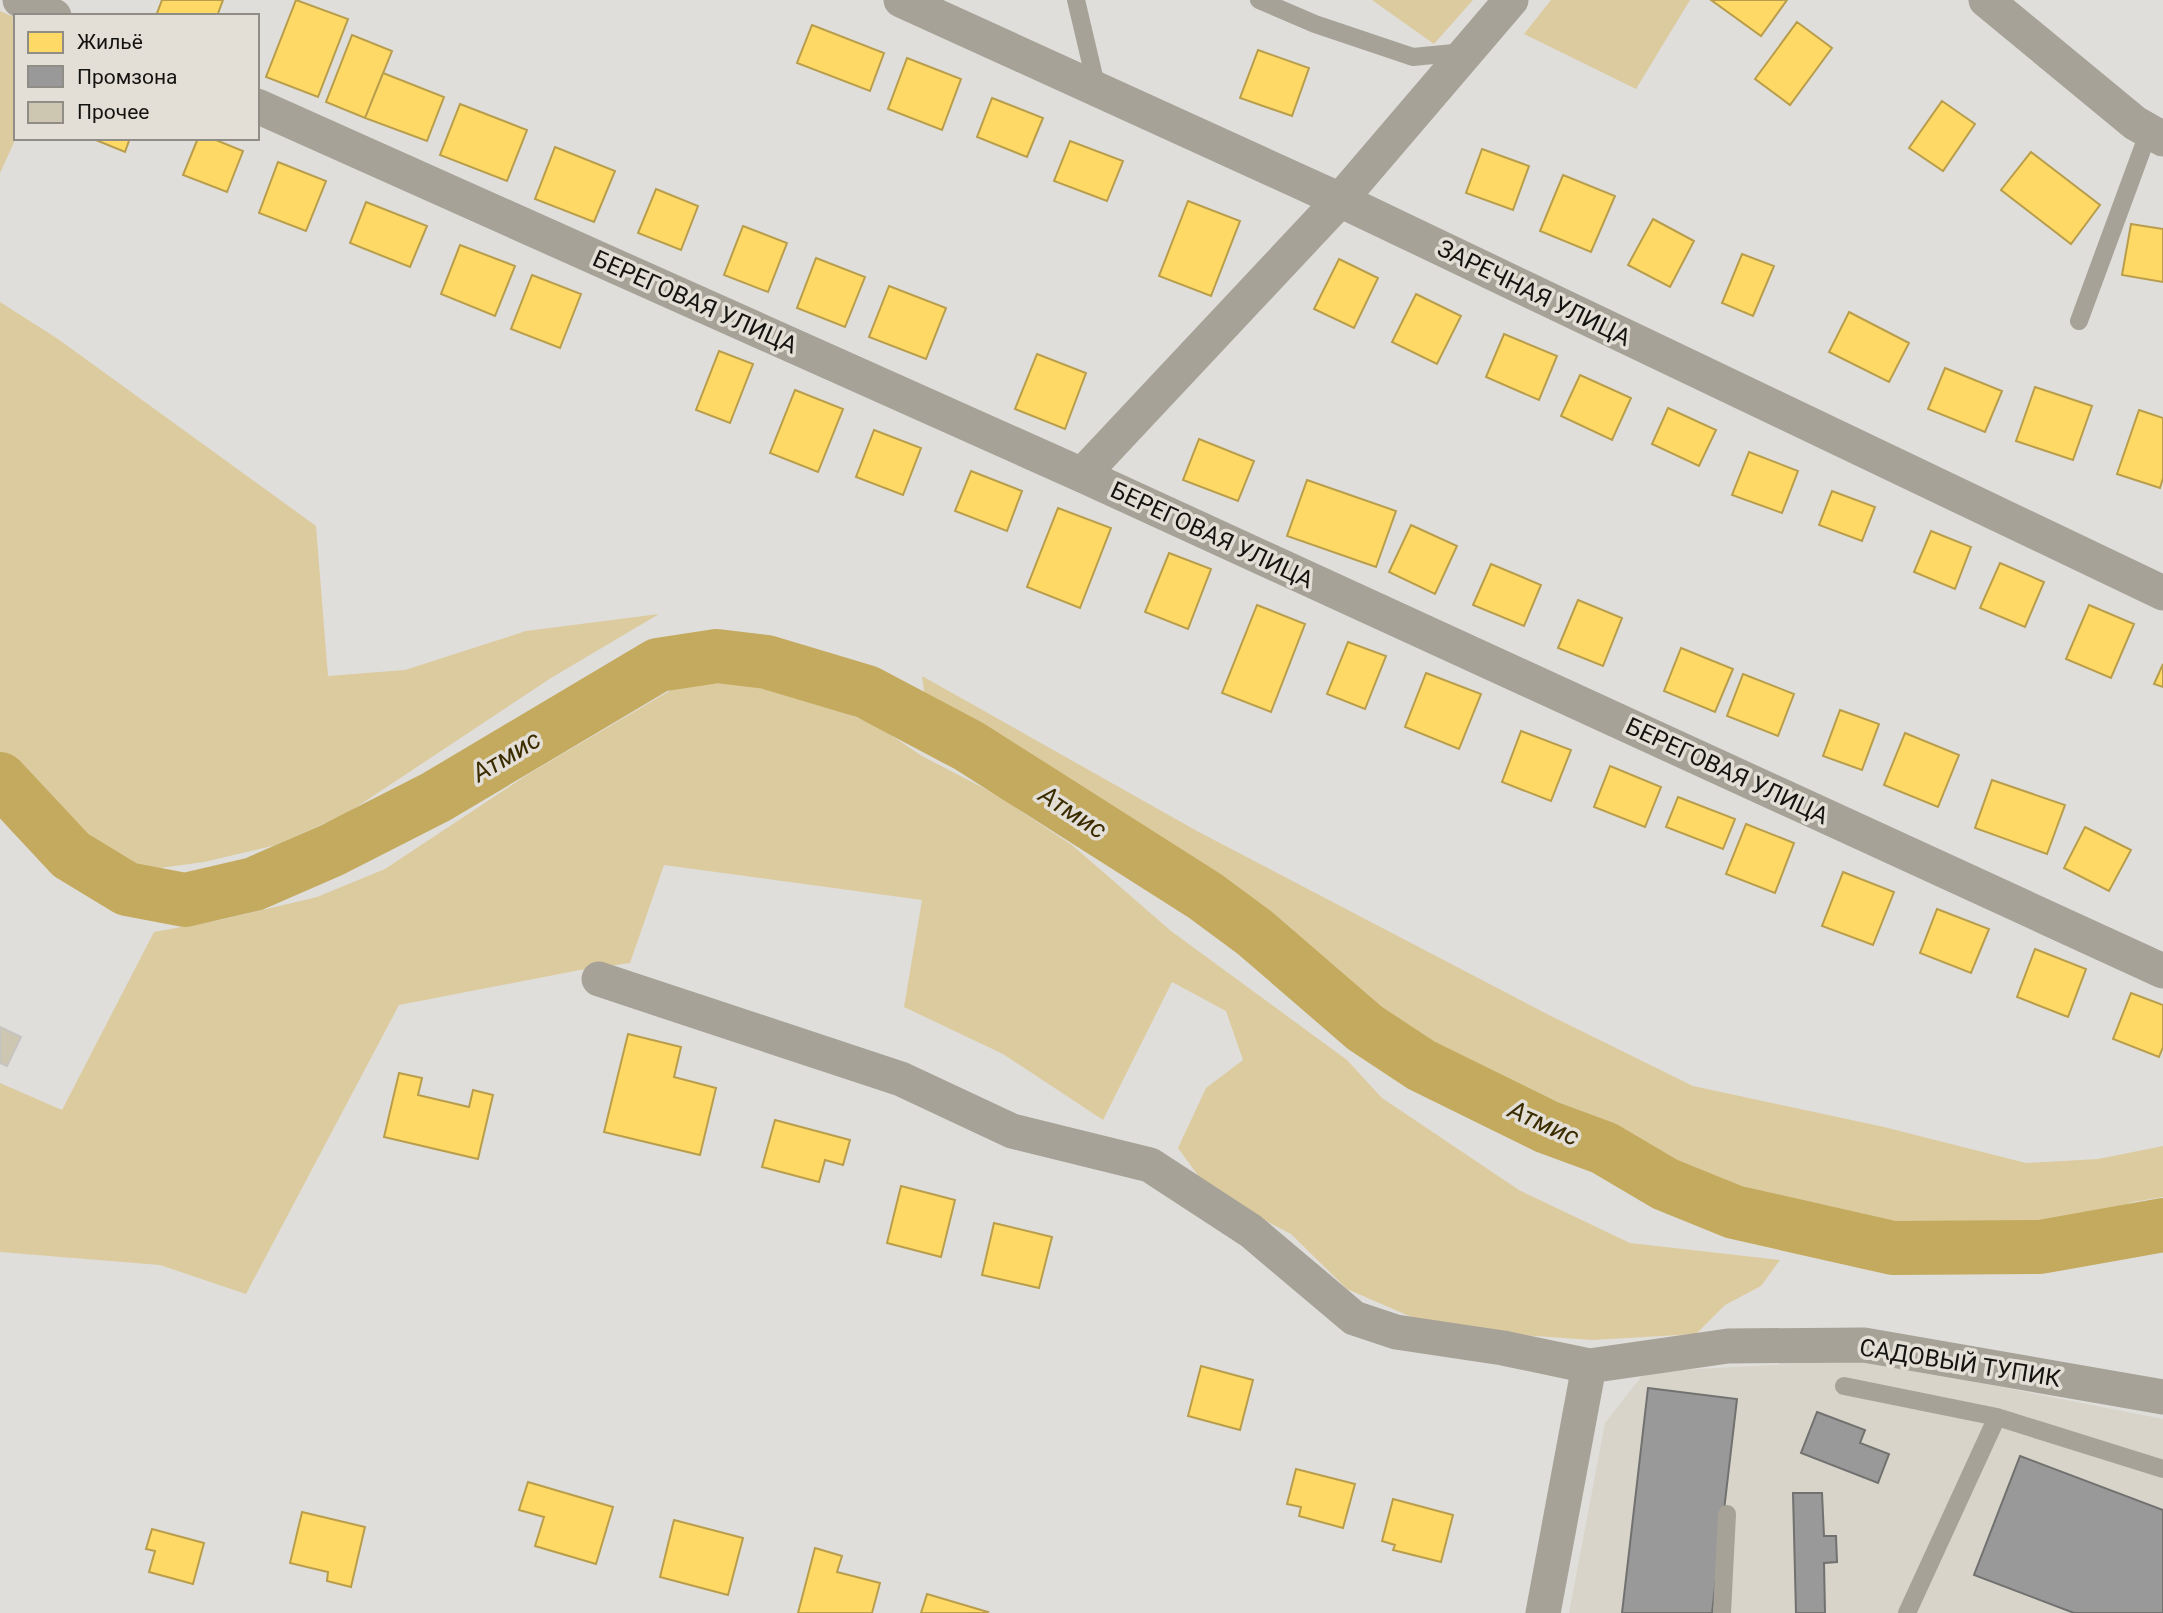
<svg xmlns="http://www.w3.org/2000/svg" width="2163" height="1613" font-family="Roboto,sans-serif">
  <style>
    .built { fill: #d8d4c9 }
    .green { fill: #dccb9f }
    .homes { fill: #ffd966; stroke: #b89e4c; stroke-width: 2 }
    .industry { fill: #999; stroke: #717170; stroke-width: 2 }
    .lines { fill: none; stroke-linecap: round; stroke-linejoin: round }
    .river { stroke: #c3aa5e; stroke-width: 54 }
    .building { fill: #cdc6b1; stroke: #c6c4c1; stroke-width: 2 }
    .service { stroke: #a6a297; stroke-width: 18 }
    .minor { stroke: #a6a297; stroke-width: 35 }
    .labels { text-anchor: middle; stroke-width: 7; stroke-linejoin: round; paint-order: stroke }
    .street-label { font-size: 24px; fill: #141310; stroke: #e3dfd7 }
    .water-label { font-size: 26px; font-style: italic; fill: #3b2c00; stroke: #e3dfd7 }
  </style>
  <rect width="100%" height="100%" fill="#e0deda"/>
  <path class="built" d="M1864,1360l299,59v194h-594l36,-190 40,-51z"/>
  <path class="green" d="M1372,0h101l-39,44z
    M1551,0h139l-54,89 -112,-55z
    M0,11l16,7v120l-16,35z
    M0,302l58,37 258,187 12,150 77,-6 121,-39 133,-17 -108,64 -202,134 -73,33 -72,17 -44,6 -54,-7 -21,-13 -57,-66 -28,-21z
    M722,674l40,7 114,44 46,31 73,38 77,51 99,86 176,129 35,38 137,92 111,53 150,17 -19,26 -36,19 -29,29 -103,6 -73,-5 -104,-16 -69,-30 -56,-55 -38,-20 -53,-36 -22,-30 28,-60 37,-28 -17,-49 -54,-29 -69,138 -100,-66 -99,-47 18,-107 -258,-35 -34,98 -50,7 -181,35 -153,289 -86,-29 -160,-13v-169l62,27 92,-178 66,-12 97,-23 68,-28 145,-96 160,-94z
    M922,676l275,155 352,184 144,71 191,41 142,36 72,-4 65,-13v51l-30,5 -56,19 -193,8 -88,-19 -89,-36 -70,-17 -56,-26 -72,-46 -100,-44 -48,-40 -74,-43 -56,-64 -96,-69 -209,-119z"/>
  <path class="homes" d="M162,0h61l-6,16h-61z
    M296,0l52,19 -30,78 -52,-20z
    M1711,0h76l-26,36z
    M1797,22l35,26 -42,57 -35,-26z
    M812,25l72,28 -14,38 -73,-28z
    M352,35l40,16 -27,67 -39,-16z
    M1258,50l51,18 -17,48 -52,-18z
    M907,58l54,21 -19,51 -54,-21z
    M383,73l61,24 -17,44 -62,-23z
    M992,98l51,20 -16,39 -50,-20z
    M1942,101l33,23 -32,47 -34,-23z
    M460,104l67,26 -20,51 -67,-26z
    M91,138h39l-5,14z
    M198,138h13l32,13 -16,41 -44,-17z
    M1070,141l53,20 -16,40 -53,-20z
    M555,147l60,24 -21,51 -59,-23z
    M1482,149l47,17 -16,44 -47,-17z
    M2031,152l69,53 -29,39 -70,-54z
    M278,162l48,19 -20,50 -47,-18z
    M1563,175l52,21 -24,56 -51,-21z
    M656,189l42,17 -17,44 -43,-17z
    M1188,201l52,20 -29,75 -52,-20z
    M366,202l61,24 -17,41 -60,-24z
    M1653,219l41,22 -24,46 -42,-22z
    M2131,224l32,5v53l-41,-7z
    M743,226l44,17 -19,49 -44,-17z
    M460,245l55,21 -20,50 -54,-22z
    M1742,254l32,12 -21,50 -31,-13z
    M816,258l49,19 -20,50 -48,-19z
    M1339,259l39,19 -24,50 -40,-19z
    M532,275l49,19 -21,54 -49,-19z
    M889,286l57,22 -20,51 -57,-22z
    M1416,294l45,22 -24,48 -45,-22z
    M1849,312l60,31 -20,39 -60,-30z
    M1504,334l53,22 -18,44 -53,-23z
    M719,351l34,13 -23,59 -34,-13z
    M1037,354l49,19 -21,56 -50,-20z
    M1945,368l57,23 -17,41 -57,-23z
    M1580,375l51,23 -19,42 -51,-24z
    M2035,387l57,19 -19,54 -57,-19z
    M795,390l48,19 -25,63 -48,-19z
    M1668,408l48,22 -17,36 -47,-22z
    M2139,410l24,8v60l-3,10 -43,-14z
    M874,430l47,18 -18,47 -47,-18z
    M1199,439l55,22 -16,40 -55,-21z
    M1749,452l49,19 -16,42 -50,-18z
    M971,471l51,20 -15,40 -52,-20z
    M1307,480l89,31 -20,56 -89,-31z
    M1832,491l43,16 -13,34 -43,-16z
    M1058,508l53,20 -31,80 -53,-21z
    M1411,525l46,21 -22,48 -46,-22z
    M1931,531l40,16 -16,42 -41,-17z
    M1169,553l42,16 -23,60 -43,-17z
    M2000,563l44,19 -19,45 -45,-19z
    M1491,564l50,21 -17,41 -51,-21z
    M1578,600l44,18 -19,48 -45,-18z
    M1257,605l48,19 -34,88 -49,-19z
    M2089,605l45,19 -23,54 -45,-19z
    M1348,642l38,14 -21,53 -38,-15z
    M1681,648l52,21 -18,43 -51,-21z
    M2163,664v23l-9,-3z
    M1426,673l55,21 -22,55 -54,-22z
    M1743,674l51,20 -16,42 -51,-20z
    M1840,710l39,14 -17,46 -39,-14z
    M1521,731l50,19 -20,51 -49,-19z
    M1905,733l54,22 -21,52 -54,-22z
    M1610,766l51,21 -16,40 -51,-20z
    M1992,780l73,25 -18,49 -72,-26z
    M1678,797l57,22 -12,30 -57,-22z
    M1746,824l48,19 -19,50 -49,-19z
    M2085,827l46,23 -22,41 -45,-23z
    M1843,872l51,20 -21,53 -51,-19z
    M1937,909l52,20 -18,44 -51,-20z
    M2035,949l51,20 -18,48 -51,-20z
    M2131,993l32,12v42l-4,10 -46,-18z
    M628,1034l53,13 -7,30 42,11 -16,67 -96,-23z
    M399,1073l23,5 -4,17 51,12 4,-17 20,5 -15,64 -94,-22z
    M775,1120l75,20 -7,25 -18,-5 -6,22 -57,-15z
    M901,1186l54,14 -14,57 -54,-14z
    M994,1223l58,14 -13,51 -57,-13z
    M1201,1366l52,14 -13,50 -52,-14z
    M1296,1469l59,15 -12,44 -44,-12 2,-9 -14,-3z
    M528,1482l85,25 -17,57 -61,-18 9,-29 -25,-7z
    M1393,1499l60,16 -12,47 -48,-12 2,-5 -13,-4z
    M302,1512l63,15 -14,60 -24,-6 1,-9 -38,-9z
    M674,1520l69,18 -15,57 -68,-18z
    M152,1529l52,14 -11,41 -44,-12 6,-21 -9,-2z
    M815,1548l27,8 -5,16 43,11 -8,30h-74z
    M927,1594l61,18 -1,1h-66z"/>
  <path class="industry" d="M1648,1388l89,11 -25,214h-90z
    M1817,1412l48,18 -5,13 29,11 -11,29 -77,-30z
    M2020,1456l143,54v103h-89l-100,-38z
    M1793,1493h29l2,43h12l1,26 -13,1 1,50h-29z"/>
  <g class="lines">
    <path class="river" d="M0,779l71,76 56,34 58,11 69,-16 78,-34 104,-53 222,-132 59,-9 50,6 100,30 102,54 236,150 50,37 110,95 56,37 126,62 57,21 61,36 69,28 159,36 147,-1 123,-22"/>
  </g>
  <path class="building" d="M0,1027l21,10 -14,29 -7,-3z"/>
  <g class="lines">
    <path class="service" d="M1076,0l21,89
      M1259,0l56,24 98,33 51,-5
      M2079,321l70,-190
      M1844,1386l153,31 166,52
      M1722,1613l5,-99
      M1907,1613l90,-196"/>
    <path class="minor" d="M20,0l34,16
      M901,0l439,200 823,393
      M1986,0l149,123 28,16
      M257,106l825,369 1081,496
      M1082,475l258,-275 171,-200
      M599,979l302,100 111,52 138,34 101,66 103,87 42,14 107,16 86,18
      M1543,1613l46,-247 139,-20 136,-1 299,52"/>
  </g>
  <g class="labels">
    <g class="street-label">
      <text transform="translate(1534 293) rotate(26)" y="8">ЗАРЕЧНАЯ УЛИЦА</text>
      <text transform="translate(695 302) rotate(24)" y="8">БЕРЕГОВАЯ УЛИЦА</text>
      <text transform="translate(1212 535) rotate(25)" y="8">БЕРЕГОВАЯ УЛИЦА</text>
      <text transform="translate(1727 771) rotate(25)" y="8">БЕРЕГОВАЯ УЛИЦА</text>
      <text transform="translate(1960 1363) rotate(9)" y="8">САДОВЫЙ ТУПИК</text>
    </g>
    <g class="water-label">
      <text transform="translate(506 756) rotate(-31)" y="9">Атмис</text>
      <text transform="translate(1073 812) rotate(33)" y="9">Атмис</text>
      <text transform="translate(1544 1123) rotate(24)" y="9">Атмис</text>
    </g>
  </g>
  <rect x="14" y="14" width="245" height="126" fill="#e3dfd7" stroke="#908d87" stroke-width="2"/>
  <rect x="28" y="32" width="35" height="21" fill="#ffd966" stroke="#908d87" stroke-width="2"/>
  <text x="77" y="49" font-size="21" fill="#141310">Жильё</text>
  <rect x="28" y="66" width="35" height="21" fill="#999999" stroke="#908d87" stroke-width="2"/>
  <text x="77" y="84" font-size="21" fill="#141310">Промзона</text>
  <rect x="28" y="102" width="35" height="21" fill="#cdc6b1" stroke="#908d87" stroke-width="2"/>
  <text x="77" y="119" font-size="21" fill="#141310">Прочее</text>
</svg>
